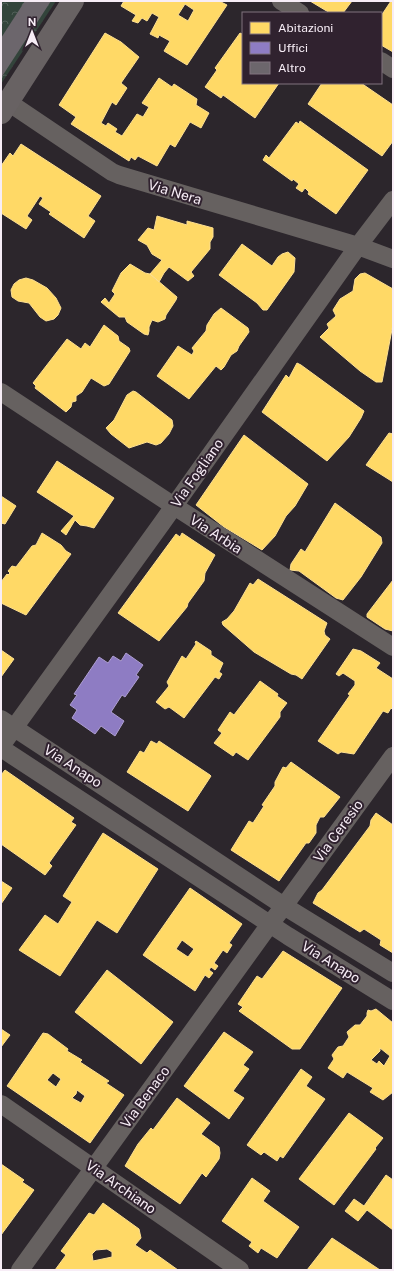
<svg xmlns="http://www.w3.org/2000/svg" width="394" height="1271" font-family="'Public Sans',sans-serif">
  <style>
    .forest { fill: url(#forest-crowns) }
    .homes { fill: #ffd966; stroke: #fddf91; fill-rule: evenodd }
    .offices { fill: #8e7cc3; stroke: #ae9ed2 }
    .building { fill: #6c666c }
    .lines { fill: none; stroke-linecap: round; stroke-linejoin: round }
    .street { stroke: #666160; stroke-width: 18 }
    .secondary { stroke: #686263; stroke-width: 22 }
    .labels { text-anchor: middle; stroke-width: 4; stroke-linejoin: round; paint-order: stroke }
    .street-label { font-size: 14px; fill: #f7edf6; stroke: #30222f }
  </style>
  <defs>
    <pattern id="forest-crowns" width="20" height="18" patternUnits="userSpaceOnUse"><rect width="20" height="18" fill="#33443b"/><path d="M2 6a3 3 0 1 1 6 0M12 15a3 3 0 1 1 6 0" fill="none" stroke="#515f58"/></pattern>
  </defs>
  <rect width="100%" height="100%" fill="#2c262c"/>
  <path class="forest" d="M1,1h55l-55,83z"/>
  <path class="homes" d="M124,1h95l8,4 -40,60 -23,-14 6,-10 -11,-6 -1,3 -8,-4 9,-17 -7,-4 -5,8 -5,-3 -4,5 -6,-2 4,-6 -15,-9zM185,4l9,6 -6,11 -10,-6z
    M310,1h42l-9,12h-13z
    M391,1h2v51l-12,-7v-29z
    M243,32v51h36l-24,35 -32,-23 -2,3 -16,-11 12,-17 -2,-2 25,-35 2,1z
    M105,33l16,9 18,15 -18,26 6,5 -11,17 -4,-3 -11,21 5,3 2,-3 9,6 -2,3 7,4 15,-22 6,3 6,-10 -7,-4 17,-25 13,9 2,-3 23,15 -1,6 13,8 -8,15 -11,-6 -15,25 -5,-3 -13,22 -19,-10 -3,4 -4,-3 -2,4 -58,-37 5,-7 -17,-12z
    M322,83h39l32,22v36l-11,15 -74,-52z
    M300,121l68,49 -32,44 -28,-20 1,-2 -4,-4 -3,4 -6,-4 3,-4 -6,-5 -1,2 -29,-21 3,-5 3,3 27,-36 3,2z
    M21,144l80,52 -13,20 7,5 -11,17 -35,-24 2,-2 -12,-8 4,-6 -3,-2 -13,20 5,4 -6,9 -25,-16v-47l9,-13 3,3z
    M157,216l30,9v-4l26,7v9l-3,5v7l-19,23 3,4 -6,5 -19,-14 -5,6 -5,9 -9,-8 12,-14 -10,-6 -5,-9 -9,-5 10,-12 6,2z
    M242,244l30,22 6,-9 4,-3 6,-2 7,6 -1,14 -27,38h-4l-6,-7 -38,-28z
    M130,264l15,9 5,1 27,23 -1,3 -10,15 -1,4 -7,3 -6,-2 -3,7v4l-1,4 -4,-1 -17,-12 -2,-5h-6l-18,-15 4,-4 4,5 6,-9 -3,-3 9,-18z
    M365,273l28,16v35l-11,58h-6l-16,-11 -40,-34 9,-9 -2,-4 9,-8 -3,-6 7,-11 13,-8 2,-12 5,-5z
    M26,278l7,2 14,8 9,10 5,10 -3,7 -4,4 -8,2 -6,-4 -11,-14 -11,-2 -6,-4 -1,-7 3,-6 5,-4z
    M221,308l27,20 1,4 -10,14 -2,5 -6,4 -7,12 -3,3 -5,-4 -27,33 -32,-23 21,-30 14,9 2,-4 -2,-3 14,-17 1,-6 7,-11z
    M104,325l14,11 1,5 10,7 1,3 -21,33 -5,2 -13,-8 -9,14 -6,4v5l-4,1 -1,5 -5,5 -31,-24 1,-2 -3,-3 34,-44 14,10 4,-6 5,4z
    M297,363l4,2 63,46 -3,7 -12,19 -22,24 -65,-49 24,-37 3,3z
    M133,391l3,1 36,28 1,6 -4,8 -8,9 -5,2 -9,-3 -18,6 -18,-14 -5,-6 8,-8 13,-25z
    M389,433l4,1v48l-27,-17z
    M244,435l64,49 -13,22 -9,10 -11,20 -13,14 -38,-23 -28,-22z
    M57,461l57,37 -20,30 -7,-2 -7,-1 -5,-5 -9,15 -5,-4 13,-15 -37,-24z
    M1,496l15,10 -11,18 -4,-1z
    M335,503l46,34 1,6 -21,34 -18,23 -7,-2 -37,-27 -9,-1 1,-6 10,-15 4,3z
    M42,533l19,12 5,6 5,3 -45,61 -25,-12v-21l6,-8 1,1 2,-2 -2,-2 4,-5 4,1 16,-21 4,-1z
    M182,533l33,22 -10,18 -1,8 -16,22 -1,4 -28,34 -41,-28 58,-79 4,3z
    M258,579l69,44 -3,8 1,4 5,4 -28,40 -6,-4 -5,-1 -37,-22 -31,-27 -1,-3 5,-3 7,-8 16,-28 3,2z
    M393,580v51l-8,-2 -18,-12v-3z
    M196,641l15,10v4l12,8 -4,9 3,2 -3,5 -4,-2 -31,41 -15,-11 -4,2 -9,-7 13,-16 -2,-4 15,-26 4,3 10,-15 -1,-2z
    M353,649l8,2 19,12 -4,5 17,11v31l-2,-2 -3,5 -5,-2 -29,43 -13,-2 -3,2 -20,-13 32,-46 -2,-1 7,-9v-4l-12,-8 -4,3 -3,-2z
    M1,650l13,9 -13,18z
    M260,681l18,13 -1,2 10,7 -7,9v5l-32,43 -12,-8 -3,4 -19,-13 8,-10 -4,-3 12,-18 4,3z
    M151,741l6,3 2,-3 51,34 1,1 -23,35 -61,-39 13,-21 4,2z
    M291,762l49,35 -16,20h-4l-4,8v8l-7,10h-3l-27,38 -48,-31 18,-29 4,2 11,-17 -2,-1 13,-19v-4l8,-15 3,1z
    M5,770l69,48 -3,4 5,3 -27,38 3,3 -7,9 -44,-31v-69z
    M376,813l17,12v128l-13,-8 1,-5 -17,-11 -4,3 -47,-29 5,-10 4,-3 48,-64 1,-6z
    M103,833l55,36 -41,64 -20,-13 -37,56 -41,-26 26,-35 13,9 14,-22 -9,-6z
    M1,881l11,7 -11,16z
    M190,888l52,36 -13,19 3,2 -5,8 -4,-3 -9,13 4,3 -3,4 -4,-3 -2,3 4,3 -4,5 -4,-3 -10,16 -52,-36zM182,940l12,9 -6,8 -12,-8z
    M283,951l59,37 -42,61h-8l-53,-38 4,-4 -5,-3 19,-28 5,3z
    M107,970l66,52 -32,42 -66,-52z
    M376,1009l17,14v69l-10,8 -13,-8 3,-4 -26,-16 -4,6 -15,-10 6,-9 -2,-4 6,-8 5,-1 6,-9 -2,-5 8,-7h5l7,-9v-3l1,-3 3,1zM380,1048l10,8 -6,10 -5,-5 -2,3 -6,-4 9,-9z
    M1,1029l9,6 -9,12z
    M224,1032l29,20 -10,13 6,4 -16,22 11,7 -15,21 -45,-33z
    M43,1033l5,1 20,15 -1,2 15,9 -2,2 29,19 -3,2 18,12 -34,48 -83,-57zM53,1073l8,6 -5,8 -9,-7zM77,1090l8,6 -4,7 -9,-5 4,-4z
    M301,1069l11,8 -6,9 19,13 -42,59 -3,-2 -3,5 -13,-9 -3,3 -14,-10z
    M177,1098l33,25 -9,11 18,13 1,6 -1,6 -13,18 -4,-4 -22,31 -55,-38 13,-22 13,-16 2,2z
    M349,1113l34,25 -8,10 1,1 -42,56 -35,-26z
    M1,1164l23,16 -2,2 12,8 -33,45z
    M386,1175l7,5v50l-26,-20 -9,11 -13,-10 9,-12 10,7z
    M252,1178l18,13 -7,10 36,26 -22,31 -16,-10 -3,5 -9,-7 3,-4 -30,-21z
    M103,1203l36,26 2,9 -6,7 12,8 3,-3 28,20h-123l11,-15 -5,-4 28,-38 5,2zM107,1249l5,3v5l-19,4 -1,-7 4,-4z
    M332,1238l48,32h-73z"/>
  <path class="offices" d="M126,653l17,12 -7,10 3,2 -14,20 -3,-2 -11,17 13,9 -9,15 -14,-10 -6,8 -23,-16 5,-8 -7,-5 7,-10 -3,-1 25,-37 9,6 5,-7 8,5z"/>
  <path class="building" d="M25,1h26l-50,77v-40z"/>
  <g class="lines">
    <path class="street" d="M281,1l19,12
      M381,61l12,8
      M8,102l104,70 7,3 239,71 35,13
      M1,392l173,114 219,141
      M1,719l283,187 109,67
      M1,746l161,-223 196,-277 35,-46
      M1,748l287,188 105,65
      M1,1104l239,166
      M20,1270l250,-346 14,-18 109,-150"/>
    <path class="secondary" d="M1,113l72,-112"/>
  </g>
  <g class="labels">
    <g class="street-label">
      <text transform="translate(175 192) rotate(17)" y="5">Via Nera</text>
      <text transform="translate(197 473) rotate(-55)" y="5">Via Fogliano</text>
      <text transform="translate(216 534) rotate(33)" y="5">Via Arbia</text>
      <text transform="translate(73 766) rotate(33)" y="5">Via Anapo</text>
      <text transform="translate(338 831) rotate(-54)" y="5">Via Ceresio</text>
      <text transform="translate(331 962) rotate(32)" y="5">Via Anapo</text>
      <text transform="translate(145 1097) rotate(-54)" y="5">Via Benaco</text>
      <text transform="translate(121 1187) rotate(35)" y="5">Via Archiano</text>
    </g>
  </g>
  <rect width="394" height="1271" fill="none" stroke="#f7edf6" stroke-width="4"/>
  <rect x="242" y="12" width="140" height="72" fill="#30222f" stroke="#80737f"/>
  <rect x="250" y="22" width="20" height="12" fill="#ffd966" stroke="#80737f"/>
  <text x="278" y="32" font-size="12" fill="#f7edf6">Abitazioni</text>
  <rect x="250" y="42" width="20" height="12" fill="#8e7cc3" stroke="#80737f"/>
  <text x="278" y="52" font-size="12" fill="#f7edf6">Uffici</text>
  <rect x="250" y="62" width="20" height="12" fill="#6c666c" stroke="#80737f"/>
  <text x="278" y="72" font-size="12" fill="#f7edf6">Altro</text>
  <g transform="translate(32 32)" stroke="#30222f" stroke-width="3" paint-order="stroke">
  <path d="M0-3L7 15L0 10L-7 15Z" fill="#f7edf6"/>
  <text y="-6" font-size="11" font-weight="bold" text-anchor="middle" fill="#f7edf6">N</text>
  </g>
</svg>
